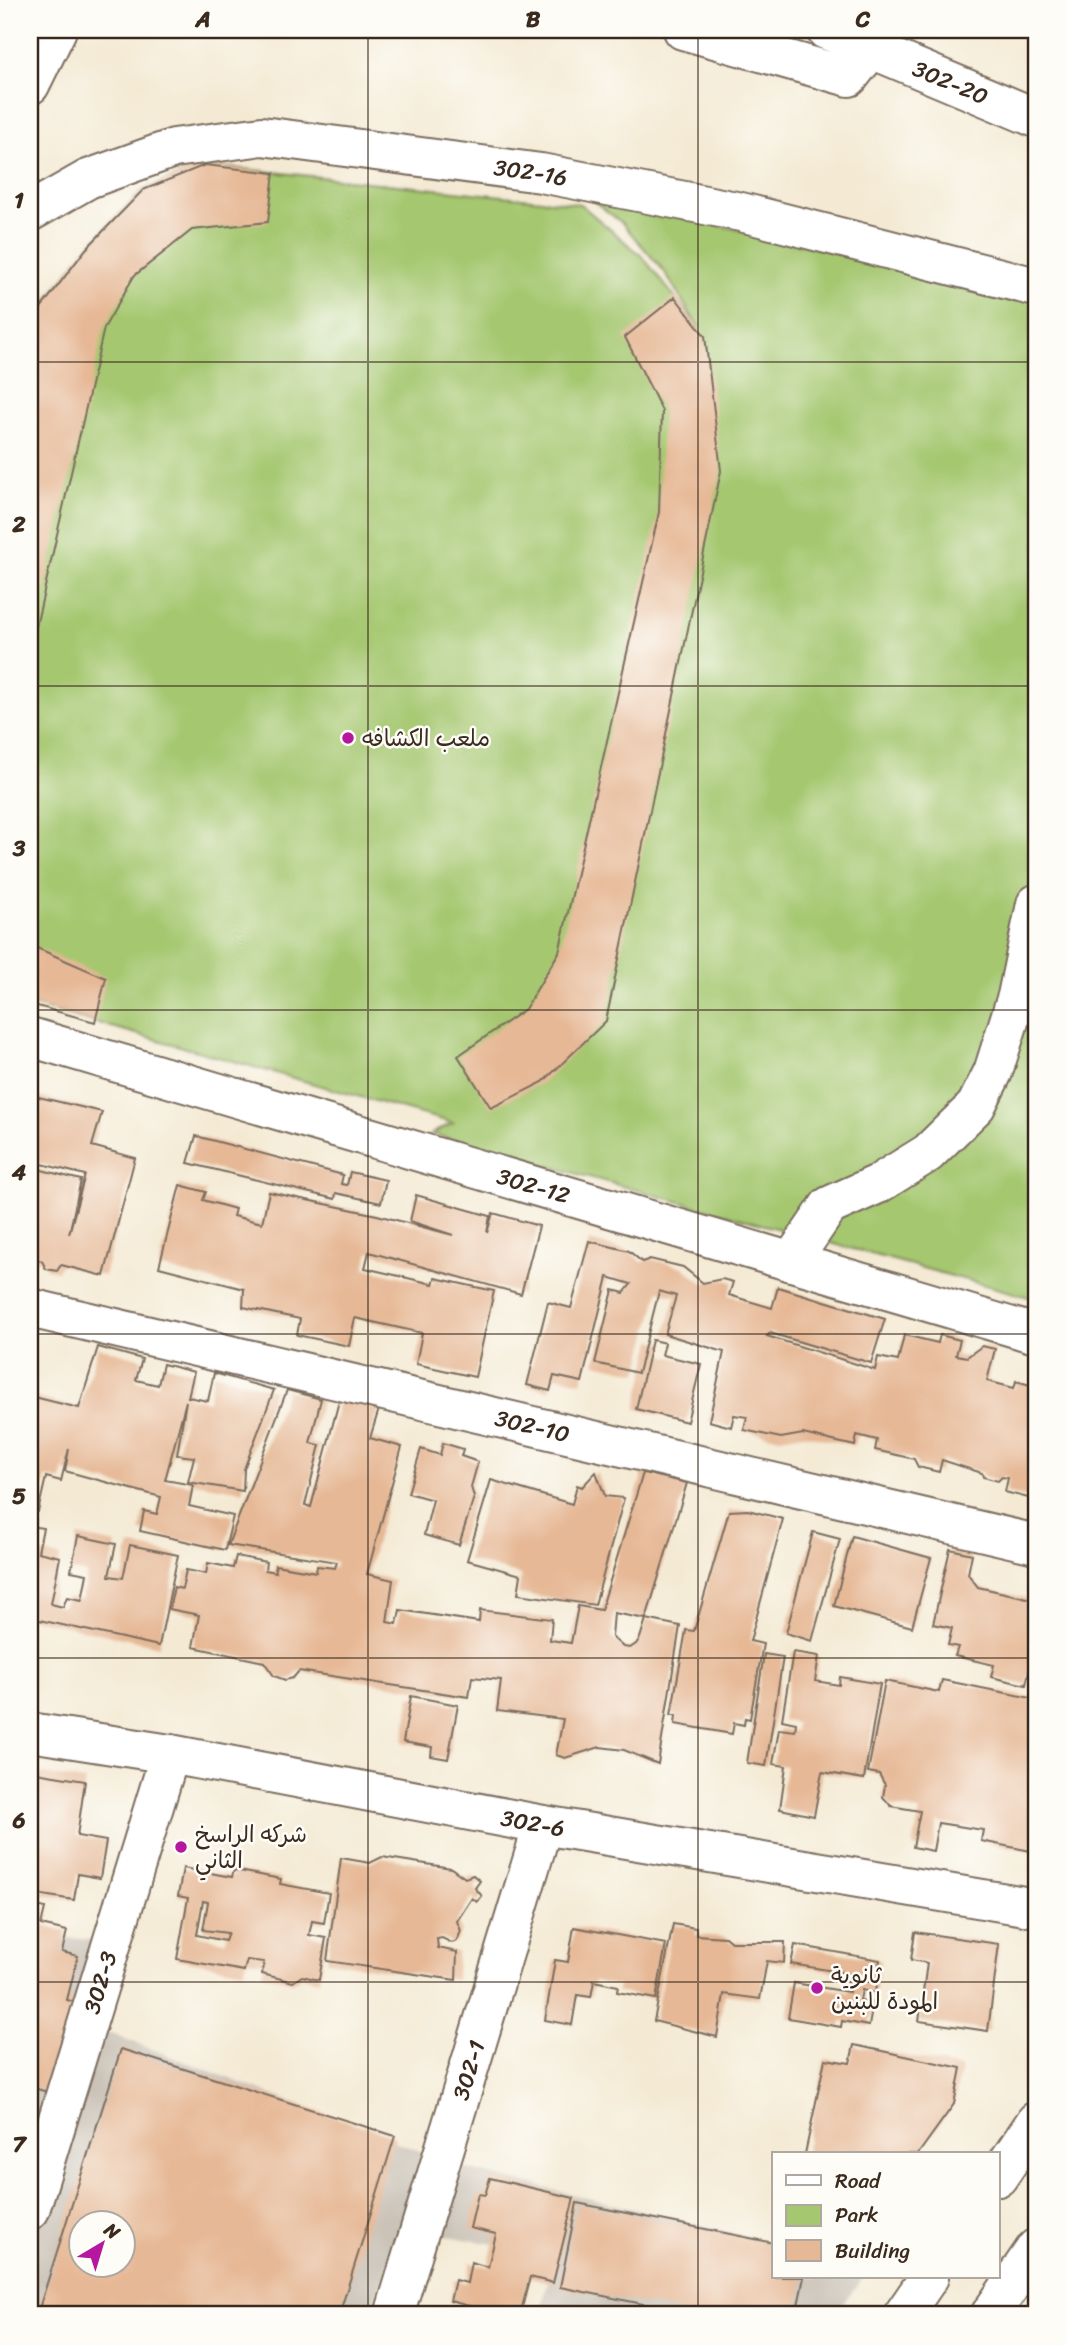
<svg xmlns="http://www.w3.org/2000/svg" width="1066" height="2345" font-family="Sriracha,'Playpen Sans Arabic',sans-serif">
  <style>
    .industrial { fill: #cbc3b8; fill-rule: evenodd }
    .green { fill: #a5c770; stroke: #707847; stroke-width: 2 }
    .building { fill: #e6b895; fill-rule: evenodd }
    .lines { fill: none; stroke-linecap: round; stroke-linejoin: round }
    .minor-casing { stroke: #7c6d5e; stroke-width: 42 }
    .major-casing { stroke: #7c6d5e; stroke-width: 42 }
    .minor { stroke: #fff; stroke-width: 38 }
    .major { stroke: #fff; stroke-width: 38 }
    .grid { fill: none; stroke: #3b2a1e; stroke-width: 2; stroke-opacity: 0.55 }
    .poi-dot { fill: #b5179e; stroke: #fdfcf7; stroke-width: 2.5 }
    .labels { text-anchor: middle; stroke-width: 5; stroke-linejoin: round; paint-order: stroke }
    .street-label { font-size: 23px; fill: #3b2a1e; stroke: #fdfcf7 }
    .poi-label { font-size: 23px; fill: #3b2a1e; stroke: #fdfcf7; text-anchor: start }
    .neatline { fill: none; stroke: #3b2a1e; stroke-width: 2.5 }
    .grid-label { font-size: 23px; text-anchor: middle; font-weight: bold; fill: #3b2a1e }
  </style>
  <rect width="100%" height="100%" fill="#fdfcf7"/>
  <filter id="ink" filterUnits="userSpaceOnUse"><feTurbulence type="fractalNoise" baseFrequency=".0143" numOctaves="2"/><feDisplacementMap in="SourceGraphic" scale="14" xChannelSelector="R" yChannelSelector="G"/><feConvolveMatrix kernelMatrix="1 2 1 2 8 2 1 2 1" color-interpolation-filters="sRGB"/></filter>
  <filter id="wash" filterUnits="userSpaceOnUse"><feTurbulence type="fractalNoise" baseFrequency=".00686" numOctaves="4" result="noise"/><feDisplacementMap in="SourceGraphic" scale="28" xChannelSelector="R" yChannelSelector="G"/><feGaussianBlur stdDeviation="1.57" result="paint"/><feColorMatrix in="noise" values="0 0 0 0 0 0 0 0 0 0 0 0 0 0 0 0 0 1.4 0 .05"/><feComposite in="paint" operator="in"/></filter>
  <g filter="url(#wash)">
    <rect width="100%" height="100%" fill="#f4ead4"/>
    <path class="industrial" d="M30,1934l71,7 -26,79 392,149 307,74v34h90l-30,38h-295l17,-62 -151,-23 -38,85h-337zM80,2222h42v42h-42z"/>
    <path class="green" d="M205,165l375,39 62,52 58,73 -36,-58 -42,-48 -38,-29 452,105v1000l-605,-165 22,-11 -423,-119v-645l11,-51 45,-59 57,-59z"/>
    <g id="blocks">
      <path class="building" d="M205,165l69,8 -6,49 -76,8 -58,46 -30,52 -74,325v-294l11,-51 45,-59 57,-59z
        M675,297l30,39 16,135 -115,550 -63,61 -52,26 -33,-52 67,-47 34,-57 100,-440 3,-101 -37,-74z
        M30,945l76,33 -11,44 -65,-18z
        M30,1095l72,17 -10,34 43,12 -31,118 -43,-11 -4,6 -11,-2 -4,-8 -12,-3v-91l51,13 -12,54 16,-59 -55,-14z
        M196,1136l147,39 -2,9 6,1 3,-13 36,8 -5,23 -45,-10 -1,6 -147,-36z
        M180,1185l26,7 -3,8 32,9 -2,7 29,7 7,-31 108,23 76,20 -43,-14 6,-26 74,21 -3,17 6,-20 46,13 -18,68 -152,-42 -4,16 68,16 2,-6 59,13 -19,86 -59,-13 6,-31 -67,-15 -6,28 -52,-11 3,-16 -57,-12 1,-18 -85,-22z
        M589,1241l40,10 13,11 8,-3 33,8 20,16 19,-4 11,3 -4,13 43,13 6,-21 107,32 -14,44 -101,-30 -3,3 108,34 3,-13 20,4 6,-26 34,8 2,-8 20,5 -4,15 11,2 15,-11 13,3 -8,32 27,7 2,-7 14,4 6,-18v133l-31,-8 3,-14 -6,-1 -4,4 -15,-4 -1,-4 -40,-13 -3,12 -21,-5 -4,-8 -39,-9 2,-10 -20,-5 -2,11 -52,-12 -22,4 -37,-8 3,-13 -13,-2 -3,12 -22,-6 15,-69 -59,-18 11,-38 -17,-5 -21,82 -43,-10 18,-73 11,3 7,-9 -23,-7 -26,105 -28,-6 -4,15 -23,-6 21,-83 23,6z
        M652,1340l13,3 -3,12 39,9 -14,58 -51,-13z
        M98,1347l44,12 -6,21 22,5 5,-21 31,8 -6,25 20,4 6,-28 60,17 -30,79 -1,22 -55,-9 6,-25 -17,-2 9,-54 -21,79 28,5 -4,21 44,10 -8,34 -85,-19 4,-20 13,3 4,-17 -96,-26 4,-22 -8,32 -15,-4 -8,35 -8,-1v-115l49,12z
        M287,1390l34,9 -11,44 10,2 -15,60 6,2 28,-106 40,8 -9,29 32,9 -35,127 26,6 -6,42 10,2 3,-14 79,12 1,-12 72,9 -2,21 21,3 7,-37 23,4 42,-137 44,10 -41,136 -32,-6 -2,24 11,10 7,1 6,-4 4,-6 6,-19 34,7 -22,138 -34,-14 -24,-3 -35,11 -9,-3 7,-36 -66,-8 4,-31 -29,-3 -3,20 -170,-26 -6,7 -8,2 -11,-4 -10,-14 -71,-15 6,-32 -30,-6 5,-22 8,2 4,-19 20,4 2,-11 25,5 3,-12 30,6 -1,8 11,2 -1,-7 41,7 1,-6 18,2 2,-6 -109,-17z
        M443,1443l20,6 -2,7 17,6 -7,25 3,10 -15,48 -35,-10 9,-35 -25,-7 13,-44 19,6z
        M596,1472l9,24 19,2 -29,107 -77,-11 3,-19 -54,-15 24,-80 81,24 5,-19 5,2z
        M748,1510l35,9 -33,122 13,3 -13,75 -5,-1 -1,7 -10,-2 -2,11 -57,-10 1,-9h-5l15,-85 8,1 35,-120z
        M30,1526l13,2 -5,24 22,5 -9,47 12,3 4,-10 15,3 5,-26 -16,-3 7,-35 38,8 -7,32 14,2 7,-33 48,10 -19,91 -129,-28z
        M813,1532l27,7 -28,102 -26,-8z
        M852,1536l79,22 -19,69 -78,-21z
        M950,1549l22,5 -4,20 10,13 58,13v38l-10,47 -35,-8 3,-12 -39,-9 3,-9 -10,-2 4,-17 -19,-4z
        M793,1652l26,4 -4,25 24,4 1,-8 40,7 -16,95 -42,-7 -8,44 -34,-7 6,-43 -13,-2 6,-35 16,2 1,-8 -14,-3z
        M764,1654l19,3 -17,109 -19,-3z
        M942,1680l94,19v153l-55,-11 2,-11 -45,-7 -5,28 -20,-4 7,-36 -29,-5 -8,-9 2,-12 -6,-11 -11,-2 17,-91 54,11z
        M411,1696l47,9 -10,54 -17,-3 1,-9 -29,-5z
        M30,1772l55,9 -8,55 29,5 -6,37 -22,-4 -4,26 -44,-7z
        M382,1857l69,11 14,10 8,-3 7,6 -5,7 7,8 -5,6 -5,-4 -15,23 4,10 -4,10 -5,2 -10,-5 -5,1 1,9 19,4 -1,28 -129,-19 14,-103 29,5z
        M183,1868l49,9 2,-7 47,9 -1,5 49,9 -5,30 -12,-2 -3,14 17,3 -7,42 -17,-4 -9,6 -31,-8 2,-12 -17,-2 -3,11 -67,-12 11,-61 -10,-2zM203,1901l5,1 -5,28 25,3 -3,8 -28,-6z
        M30,1904l15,4 -4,17 26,6 -5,21 16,4 -11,44 8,2 -24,91 -21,-6z
        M673,1924l23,4v7l29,2 6,5h54l-1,21 -17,-2 -7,38 -36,-5 -7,43 -63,-16z
        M574,1927l92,17 -10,55 -39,-7 1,-6 -24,-5 -3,16 -14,-2 -5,30 -27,-5 10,-60 13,2z
        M915,1932l84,12 -11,87 -69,-10 8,-58 -16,-3z
        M795,1945l85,15 -5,33 -13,-3 -2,10 13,3 -4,23 -27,-5 -1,6 -53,-9 6,-35 55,9 3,-18 -61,-10z
        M854,2045l107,23 -7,36 -36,50h-113l20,-95 25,4z
        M121,2049l274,87 -56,179h-302zM80,2222h42v42h-42z
        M490,2178l84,20 -21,85 -23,-6 -10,38h-49l2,-8 -23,-6 5,-21 12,3 4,-21 17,5 8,-33 -26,-6 8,-34 7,1z
        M577,2203l197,40v34h30l-8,38h-100l-136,-28z"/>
    </g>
  </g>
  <g filter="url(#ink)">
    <use href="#blocks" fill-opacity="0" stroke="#7c6d5e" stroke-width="2"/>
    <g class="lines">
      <g class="minor-casing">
        <g id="minor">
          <path d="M683,30l166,47 22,-28"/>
          <path id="s1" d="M826,30l210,88"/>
          <path d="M30,85l27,-55"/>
          <path id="s2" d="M30,212l58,-33 86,-31 88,-12 279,37 200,39 295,75"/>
          <path id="s3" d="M30,1037l1006,297"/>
          <path d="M791,1262l38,-56 49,-22 50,-31 48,-47 17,-34 24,-76 19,-92"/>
          <path id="s4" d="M30,1308l1006,236"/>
          <path id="s5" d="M30,1732l140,22 373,71 493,83"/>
          <path id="s6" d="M30,2210l140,-456"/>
          <path id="s7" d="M394,2315l149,-490"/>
        </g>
      </g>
      <g class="major-casing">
        <path id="major" d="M998,2177l38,-56
          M903,2315l26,-38
          M990,2315l46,-67"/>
      </g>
      <use href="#minor" class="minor"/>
      <use href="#major" class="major"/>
    </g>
  </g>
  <path class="grid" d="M368,30v2285M698,30v2285M30,362h1006M30,686h1006M30,1010h1006M30,1334h1006M30,1658h1006M30,1982h1006"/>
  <g class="poi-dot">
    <circle cx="348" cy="738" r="7"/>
    <circle cx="181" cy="1847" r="7"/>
    <circle cx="817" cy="1988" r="7"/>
  </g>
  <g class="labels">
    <g class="street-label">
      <text dy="8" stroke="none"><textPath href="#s1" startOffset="135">302-20</textPath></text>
      <text dy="8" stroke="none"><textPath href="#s2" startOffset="518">302-16</textPath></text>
      <text dy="8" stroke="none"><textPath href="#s3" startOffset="525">302-12</textPath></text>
      <text dy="8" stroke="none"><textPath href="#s4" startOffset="516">302-10</textPath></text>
      <text dy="8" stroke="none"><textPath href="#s5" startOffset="511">302-6</textPath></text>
      <text dy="8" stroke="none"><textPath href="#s6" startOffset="238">302-3</textPath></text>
      <text dy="8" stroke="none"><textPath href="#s7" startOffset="256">302-1</textPath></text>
    </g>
    <g class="poi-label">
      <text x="362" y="746">ملعب الكشافه</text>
      <text x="195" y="1842">شركه الراسخ<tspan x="195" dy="26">الثاني</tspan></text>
      <text x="831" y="1983">ثانوية<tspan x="831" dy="26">المودة للبنين</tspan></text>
    </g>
  </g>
  <rect width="1066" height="2345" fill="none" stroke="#fdfcf7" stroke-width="77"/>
  <rect x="772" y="2152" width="228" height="126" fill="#fdfcf7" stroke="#afa8a0" stroke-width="2"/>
  <rect x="786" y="2175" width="35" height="10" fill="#ffffff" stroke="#afa8a0" stroke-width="2"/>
  <text x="835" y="2188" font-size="21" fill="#3b2a1e">Road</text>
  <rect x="786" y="2205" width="35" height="21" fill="#a5c770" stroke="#afa8a0" stroke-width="2"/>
  <text x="835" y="2222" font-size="21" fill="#3b2a1e">Park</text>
  <rect x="786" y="2240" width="35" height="21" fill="#e6b895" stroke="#afa8a0" stroke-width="2"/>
  <text x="835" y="2258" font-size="21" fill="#3b2a1e">Building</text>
  <g transform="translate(102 2244) rotate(38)"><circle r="33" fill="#fdfcf7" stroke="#afa8a0" stroke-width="2"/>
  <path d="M0-5L12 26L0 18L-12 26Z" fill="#b5179e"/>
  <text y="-10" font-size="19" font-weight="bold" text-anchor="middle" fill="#3b2a1e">N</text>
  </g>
  <rect x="38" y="38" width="990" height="2268" class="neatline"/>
  <g class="grid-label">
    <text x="203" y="27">A</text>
    <text x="533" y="27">B</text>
    <text x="863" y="27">C</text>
    <text x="19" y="208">1</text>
    <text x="19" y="532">2</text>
    <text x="19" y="856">3</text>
    <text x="19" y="1180">4</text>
    <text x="19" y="1504">5</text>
    <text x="19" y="1828">6</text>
    <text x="19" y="2152">7</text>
  </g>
</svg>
